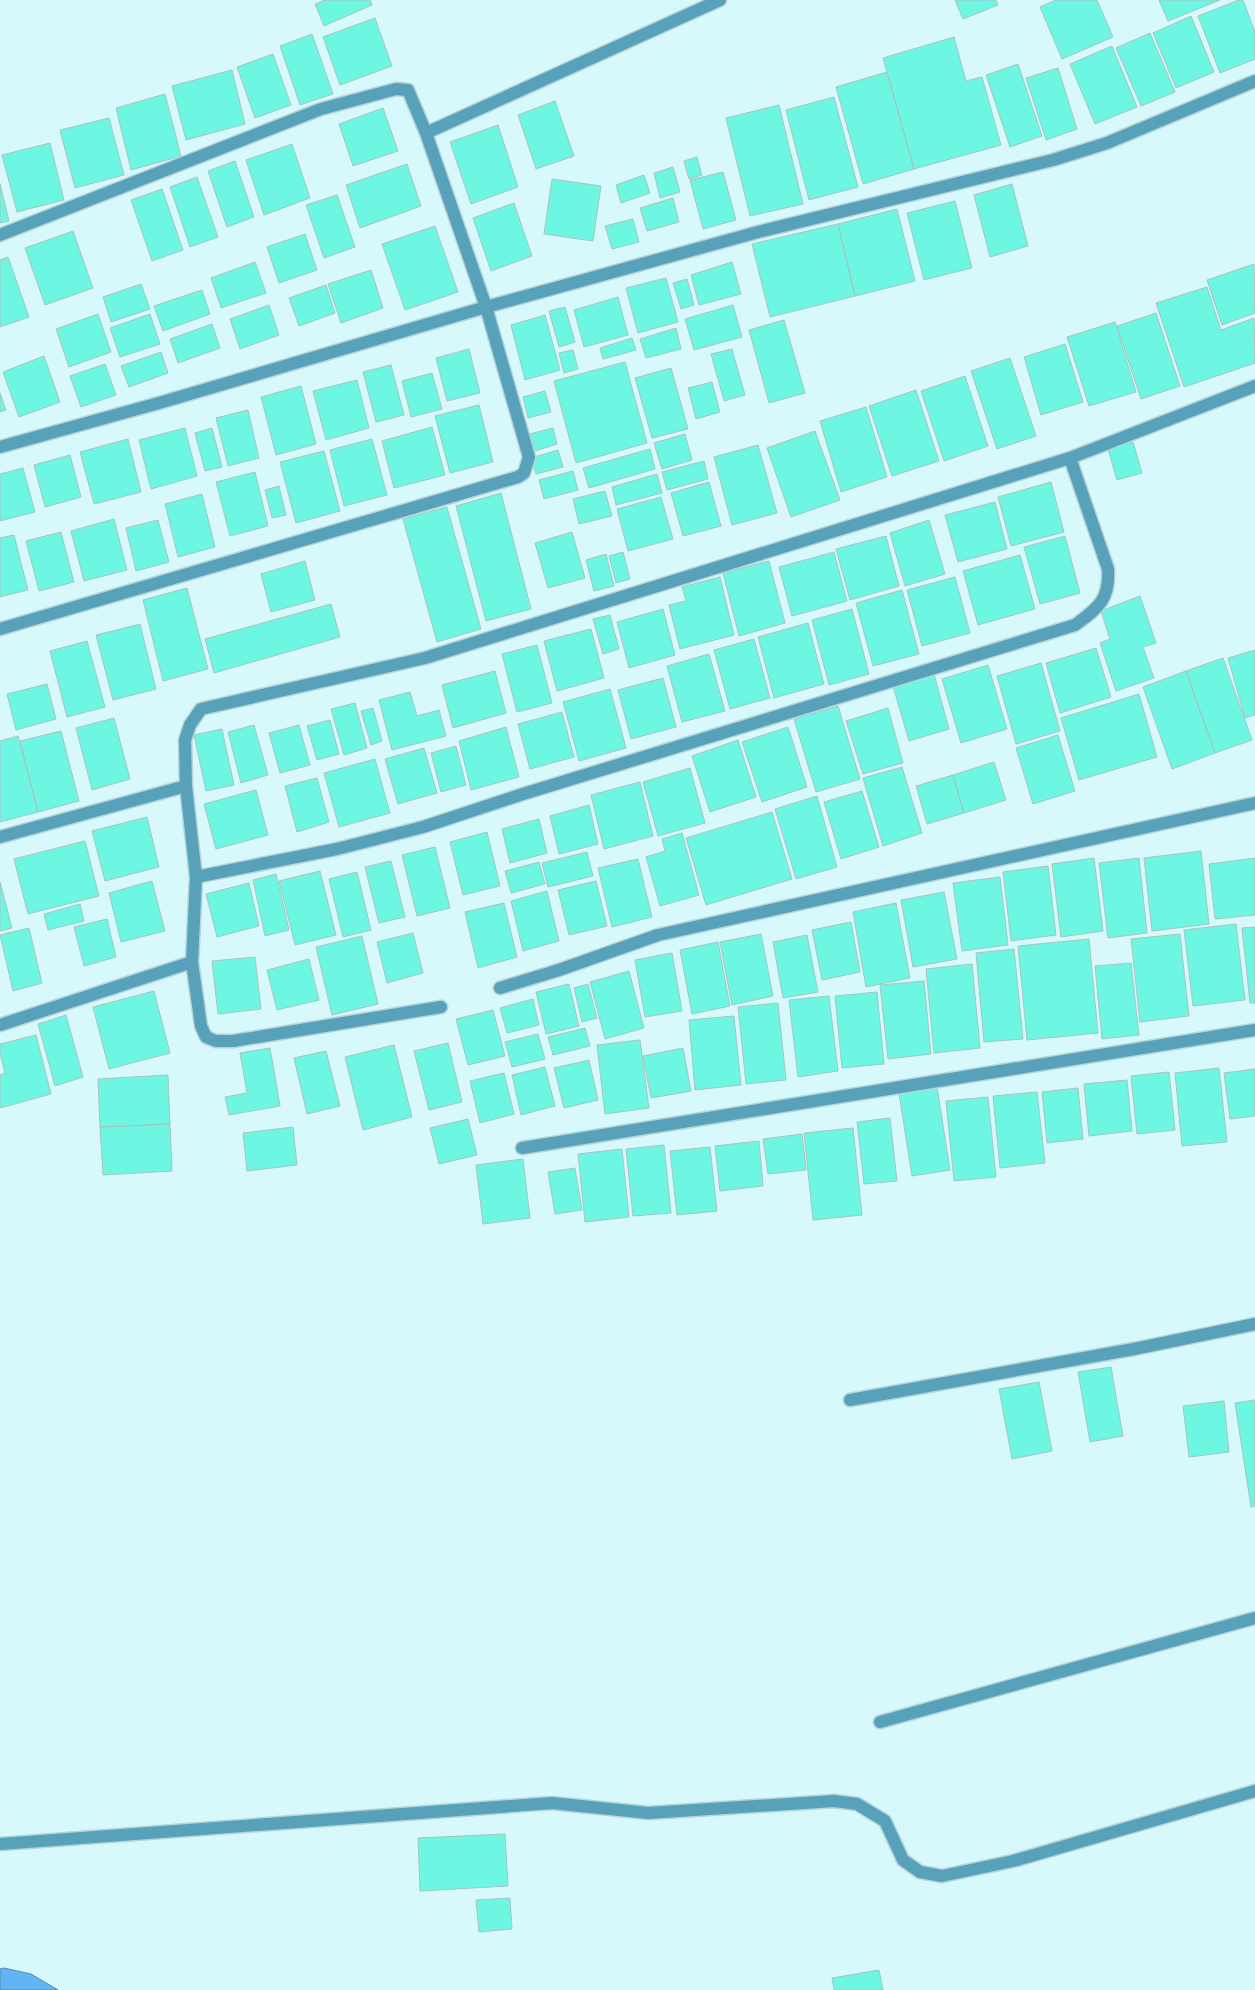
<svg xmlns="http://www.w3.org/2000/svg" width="1255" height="1990" font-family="'Alegreya Sans',sans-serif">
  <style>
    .water { fill: #61b5f4; stroke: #4d8cb8 }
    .building { fill: #6df7e3; stroke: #a6c4bf }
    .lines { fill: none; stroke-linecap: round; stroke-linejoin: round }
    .minor-casing { stroke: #b7d4d7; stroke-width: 15 }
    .minor { stroke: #57a1bb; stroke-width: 12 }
  </style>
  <rect width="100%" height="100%" fill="#d8f9fc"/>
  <path class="water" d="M4,1968l27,6 27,16h-58v-21z"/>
  <path class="building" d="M325,0h45l2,5 -48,21 -9,-22z
    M955,0h41l2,5 -35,14z
    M1056,0h41l16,37 -51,22 -22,-52z
    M1159,0h61l-52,21z
    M1239,0h4l12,32v27l-35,14 -22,-57z
    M1191,16l23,56 -38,16 -23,-55z
    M375,18l17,48 -52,19 -17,-48z
    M1150,33l25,59 -34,14 -25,-58z
    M312,34l21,60 -33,11 -20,-59z
    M954,37l12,44 16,-4 19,68 -87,24 -31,-111z
    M1112,46l25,61 -42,17 -25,-60z
    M273,54l18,51 -36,13 -18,-51z
    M1018,64l24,72 -32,11 -24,-72z
    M1058,68l19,61 -31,11 -20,-62z
    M232,70l13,54 -59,16 -14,-54z
    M887,72l27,97 -51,15 -27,-97z
    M165,94l16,62 -50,14 -15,-62z
    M834,97l24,90 -49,13 -23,-90z
    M555,101l19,55 -38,13 -18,-54z
    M779,105l24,99 -53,12 -24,-98z
    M383,108l15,43 -45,15 -14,-42z
    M109,118l15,57 -49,13 -15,-58z
    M498,125l20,62 -47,17 -21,-62z
    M50,143l14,57 -47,12 -15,-57z
    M292,144l18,54 -46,17 -18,-55z
    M697,157l5,18 -13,4 -5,-18z
    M235,161l19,56 -27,10 -19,-56z
    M407,164l14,42 -61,22 -14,-43z
    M673,167l7,25 -20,6 -6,-25z
    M723,172l13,48 -33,9 -13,-49z
    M644,175l6,18 -29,10 -5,-18z
    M197,177l21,60 -28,10 -20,-60z
    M552,179l49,7 -8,55 -49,-7z
    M0,184l9,37 -9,2z
    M1012,184l16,62 -38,11 -16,-62z
    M162,189l21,61 -31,11 -21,-61z
    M337,195l18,52 -31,11 -18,-53z
    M673,198l6,24 -32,9 -7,-23z
    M955,201l17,67 -48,12 -17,-67z
    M514,203l18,53 -41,15 -18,-53z
    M897,209l18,72 -60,15 -17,-72z
    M633,219l6,23 -27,7 -7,-23z
    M838,224l17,72 -85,21 -18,-73z
    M435,226l23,66 -53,18 -23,-66z
    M73,231l20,57 -48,17 -20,-57z
    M305,234l12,36 -38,13 -12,-36z
    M8,257l21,60 -29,10v-67z
    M255,262l11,31 -45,15 -10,-30z
    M732,262l9,32 -42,11 -8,-30z
    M1254,264l1,49 -33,12 -15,-45z
    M371,270l12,38 -42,15 -13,-39z
    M666,278l12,44 -40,11 -12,-45z
    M687,279l7,26 -13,4 -8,-26z
    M141,284l9,25 -39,13 -8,-25z
    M326,285l9,28 -36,13 -10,-28z
    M1207,287l14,43 33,-12 1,45 -71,24 -28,-84z
    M202,290l8,24 -47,17 -9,-25z
    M618,297l10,38 -44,12 -10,-37z
    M269,305l10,30 -39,14 -10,-30z
    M733,305l9,32 -48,13 -9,-31z
    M565,307l10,35 -16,5 -10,-36z
    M1156,313l24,73 -39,13 -24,-73z
    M98,314l13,38 -42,15 -13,-38z
    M150,314l10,30 -40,13 -10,-29z
    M545,315l15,55 -35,10 -14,-55z
    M784,320l21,73 -36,10 -20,-73z
    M1115,322l21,70 -47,14 -22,-69z
    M212,324l8,24 -42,15 -8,-24z
    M676,328l5,21 -35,9 -6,-19z
    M632,338l4,12 -33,9 -3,-11z
    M1065,344l18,58 -42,13 -17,-58z
    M469,349l11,44 -33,8 -11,-43z
    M732,349l13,46 -21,6 -13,-47z
    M573,350l5,19 -14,4 -5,-20z
    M161,352l7,21 -39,14 -8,-21z
    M44,356l16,46 -41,15 -16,-45z
    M1010,358l26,78 -39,13 -26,-78z
    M625,362l22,81 -71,20 -22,-82z
    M105,364l11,31 -35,12 -11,-31z
    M391,365l13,50 -28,7 -13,-50z
    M671,368l17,61 -36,9 -17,-60z
    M432,373l10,36 -31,8 -9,-36z
    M965,376l23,70 -44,15 -23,-70z
    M357,380l12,48 -43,12 -13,-49z
    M712,382l8,30 -24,7 -8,-31z
    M301,386l15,58 -40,11 -15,-58z
    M916,390l23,71 -47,15 -23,-70z
    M545,391l6,21 -23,6 -5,-21z
    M0,393l6,17 -6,2z
    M479,405l14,57 -43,11 -15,-57z
    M866,407l21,70 -46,15 -21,-71z
    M248,410l11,48 -31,8 -12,-48z
    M432,427l13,48 -51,13 -12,-47z
    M185,428l12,48 -46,13 -12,-49z
    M212,428l10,39 -17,4 -10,-38z
    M553,428l4,16 -22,7 -5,-17z
    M815,431l25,69 -49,17 -24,-69z
    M685,434l7,26 -30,9 -8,-26z
    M128,439l13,53 -47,12 -14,-52z
    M372,439l15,56 -43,11 -14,-56z
    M1133,442l9,31 -25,7 -9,-31z
    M758,445l19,68 -45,12 -18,-68z
    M650,449l5,20 -66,19 -6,-20z
    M558,450l5,17 -27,7 -5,-16z
    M324,451l16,60 -44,12 -16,-61z
    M70,455l11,42 -36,10 -11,-42z
    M704,461l4,18 -41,11 -5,-18z
    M23,468l12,44 -35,9v-47z
    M573,471l5,19 -34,9 -5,-19z
    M255,472l13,54 -38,10 -14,-54z
    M657,474l5,19 -46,12 -4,-18z
    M709,482l12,44 -38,10 -12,-43z
    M1051,482l13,50 -53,14 -13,-49z
    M279,486l7,29 -14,3 -7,-28z
    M605,491l7,25 -33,8 -6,-25z
    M501,493l30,116 -45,12 -30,-115z
    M202,494l13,53 -37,10 -13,-53z
    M661,497l12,42 -45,12 -11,-42z
    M995,502l12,47 -49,13 -13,-47z
    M447,507l34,122 -44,13 -34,-123z
    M114,519l13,51 -43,11 -13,-50z
    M158,520l11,42 -33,9 -10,-43z
    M929,520l16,54 -40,12 -15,-53z
    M61,532l13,50 -35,9 -13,-50z
    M572,532l13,46 -37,10 -13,-45z
    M14,535l14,55 -28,7v-59z
    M886,536l13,50 -49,14 -14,-51z
    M1065,536l15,57 -40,11 -16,-57z
    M623,552l7,27 -14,4 -7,-27z
    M834,552l13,49 -55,15 -13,-49z
    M606,554l8,32 -20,5 -8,-31z
    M1020,555l15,54 -57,16 -15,-54z
    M305,561l10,39 -44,12 -10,-38z
    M769,561l16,62 -46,13 -16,-63z
    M720,577l14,58 -54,14 -11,-44 17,-4 -4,-14z
    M955,577l15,56 -48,13 -15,-56z
    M187,588l21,81 -45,12 -20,-81z
    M902,590l17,64 -46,12 -17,-63z
    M1140,596l16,47 -13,4 11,31 -38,13 -16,-48 10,-4 -9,-28z
    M331,604l9,33 -126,36 -9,-34z
    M663,609l12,46 -46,13 -12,-46z
    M852,609l17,65 -40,11 -17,-65z
    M610,615l9,34 -16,5 -10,-35z
    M808,623l16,61 -50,14 -16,-61z
    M140,624l16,65 -43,11 -17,-65z
    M591,629l13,49 -47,13 -13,-50z
    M754,639l16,59 -40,11 -16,-59z
    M87,641l18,66 -38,10 -17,-66z
    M537,645l15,58 -35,9 -15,-58z
    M1096,648l15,49 -51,16 -14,-50z
    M1255,650v65l-10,3 -17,-60z
    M709,654l16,57 -43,11 -15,-56z
    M1223,658l29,82 -37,13 -29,-82z
    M1041,663l19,68 -44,13 -19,-68z
    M988,665l19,64 -46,14 -19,-64z
    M495,671l11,42 -53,15 -11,-43z
    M1186,671l29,82 -43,16 -29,-82z
    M934,674l15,55 -40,12 -16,-55z
    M663,678l13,49 -45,12 -13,-49z
    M47,684l9,35 -40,11 -9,-36z
    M610,689l16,59 -47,13 -16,-59z
    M410,692l7,24 22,-6 7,26 -54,14 -13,-50z
    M1139,694l18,63 -78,23 -18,-62z
    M355,703l12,45 -23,7 -13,-46z
    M838,706l22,73 -44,13 -22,-73z
    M373,708l9,33 -11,4 -10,-34z
    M888,708l15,55 -40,11 -17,-53z
    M562,712l12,45 -44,12 -12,-45z
    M114,718l16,61 -38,11 -16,-62z
    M330,720l9,34 -22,6 -10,-34z
    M254,725l14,50 -27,8 -13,-51z
    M299,725l11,40 -30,8 -11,-40z
    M506,727l13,50 -48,13 -12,-49z
    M788,727l19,60 -45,15 -20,-60z
    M222,729l12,56 -28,6 -12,-56z
    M61,731l18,70 -41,11 -18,-71z
    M1058,735l17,56 -42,13 -17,-56z
    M18,736l20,76 -38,10v-81z
    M738,740l18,57 -46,15 -18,-56z
    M456,746l10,39 -25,7 -10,-39z
    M424,748l13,45 -39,11 -13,-45z
    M375,759l15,54 -51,14 -15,-54z
    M994,762l12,38 -42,13 -11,-38z
    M902,767l20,66 -39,13 -20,-68z
    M690,768l15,55 -47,13 -15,-54z
    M953,775l11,38 -37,11 -11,-38z
    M317,778l12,44 -32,10 -12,-46z
    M640,782l13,54 -49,13 -13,-54z
    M256,790l12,45 -52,14 -12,-45z
    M862,791l17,56 -38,12 -17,-57z
    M817,796l20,71 -41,12 -21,-70z
    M589,805l9,39 -39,10 -9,-38z
    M772,812l20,67 -86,26 -20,-67z
    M147,817l12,50 -54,14 -13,-50z
    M539,819l8,34 -37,10 -8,-34z
    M487,832l13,54 -37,9 -13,-53z
    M682,833l17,62 -39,11 -14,-49 19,-6 -3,-12z
    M85,841l14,55 -71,18 -14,-55z
    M435,847l15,61 -33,8 -15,-61z
    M1201,851l8,73 -57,7 -8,-73z
    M587,852l6,24 -45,11 -6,-24z
    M1094,858l9,73 -42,6 -9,-73z
    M1139,858l8,75 -39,5 -9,-75z
    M1255,858v57l-40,4 -6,-55z
    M638,859l14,58 -40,10 -14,-59z
    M391,861l14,56 -26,6 -14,-56z
    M539,862l6,22 -34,9 -6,-22z
    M1048,866l8,69 -45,6 -8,-69z
    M320,871l16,64 -41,10 -16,-64z
    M357,872l14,58 -28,7 -14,-58z
    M276,874l13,56 -24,6 -12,-56z
    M1000,877l8,68 -46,6 -9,-68z
    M152,881l13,50 -44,11 -12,-49z
    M596,881l11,45 -38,9 -11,-45z
    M0,882l12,46 -12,3z
    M249,883l10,43 -42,11 -11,-43z
    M547,891l12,50 -36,10 -12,-50z
    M944,892l13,67 -44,8 -12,-67z
    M504,903l13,54 -39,11 -13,-56z
    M896,903l14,75 -44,9 -13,-75z
    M80,904l4,17 -36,9 -4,-16z
    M107,919l9,38 -32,9 -10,-39z
    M851,922l9,50 -38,8 -10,-50z
    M1236,924l9,76 -52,6 -9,-76z
    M1255,927v76h-5l-8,-75z
    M29,928l13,55 -29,8 -13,-56z
    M413,933l10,40 -36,10 -10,-41z
    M761,934l12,62 -41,9 -12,-63z
    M1180,934l9,82 -49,6 -9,-83z
    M807,935l11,57 -35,6 -10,-56z
    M362,936l16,68 -46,11 -16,-68z
    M1089,939l9,94 -71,7 -9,-94z
    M718,942l12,64 -38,8 -12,-64z
    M1014,949l9,90 -39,3 -8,-89z
    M672,953l10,58 -37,6 -10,-57z
    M255,957l6,52 -43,5 -6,-53z
    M309,959l10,41 -42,10 -10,-40z
    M1131,963l8,72 -37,4 -7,-73z
    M972,964l8,84 -46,5 -8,-84z
    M629,971l15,57 -39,11 -15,-57z
    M924,981l7,73 -43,5 -8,-74z
    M569,984l10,42 -33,8 -10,-42z
    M588,984l9,34 -15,4 -8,-34z
    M154,991l16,62 -61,16 -16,-62z
    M877,992l7,72 -42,4 -7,-72z
    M829,996l9,75 -40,6 -9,-77z
    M533,999l6,26 -32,8 -7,-25z
    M778,1003l8,77 -40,4 -8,-77z
    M493,1010l12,46 -37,9 -12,-46z
    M66,1015l17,62 -28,9 -17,-62z
    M734,1016l7,69 -46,5 -6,-70z
    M585,1028l5,18 -37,9 -5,-18z
    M538,1034l7,25 -33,8 -7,-25z
    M36,1035l15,59 -51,14v-33l5,-2 -5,-20v-9z
    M640,1040l9,68 -44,6 -8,-69z
    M448,1043l14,59 -33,8 -15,-59z
    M394,1045l18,72 -49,13 -18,-73z
    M270,1048l10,58 -51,9 -4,-18 22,-4 -7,-40z
    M683,1048l8,43 -40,7 -8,-42z
    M326,1051l14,55 -33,8 -13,-56z
    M589,1060l9,40 -34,8 -10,-40z
    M545,1067l10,39 -34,9 -9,-40z
    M1219,1068l8,74 -45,4 -7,-73z
    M1255,1069v47l-25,3 -6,-46z
    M1169,1072l6,58 -38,4 -6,-58z
    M504,1073l10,41 -34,9 -10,-42z
    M168,1075l2,49 -70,3 -2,-48z
    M1127,1080l5,51 -43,5 -5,-52z
    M937,1087l13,83 -38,6 -13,-82z
    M1078,1088l5,51 -36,4 -5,-51z
    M1037,1092l8,71 -45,5 -7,-72z
    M988,1097l8,80 -42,4 -8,-80z
    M890,1118l7,63 -33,3 -7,-62z
    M468,1119l9,36 -38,9 -9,-36z
    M170,1124l2,47 -69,4 -3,-48z
    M293,1127l4,38 -50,6 -4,-38z
    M853,1128l9,87 -49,5 -9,-87z
    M802,1134l4,36 -38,4 -5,-35z
    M759,1141l4,45 -43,5 -5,-45z
    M664,1145l7,68 -38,3 -7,-67z
    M710,1147l7,64 -40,4 -7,-64z
    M622,1149l7,68 -44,5 -7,-68z
    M523,1159l7,59 -47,6 -7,-59z
    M575,1168l7,42 -27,4 -7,-42z
    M1111,1367l12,69 -33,6 -12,-70z
    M1039,1382l13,69 -40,8 -13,-70z
    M1255,1400v106l-4,1 -16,-104z
    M1224,1401l5,51 -40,5 -6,-51z
    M505,1834l3,52 -88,5 -2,-53z
    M510,1898l2,31 -33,3 -3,-32z
    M879,1970l4,20h-49l-2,-12z"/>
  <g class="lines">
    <g class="minor-casing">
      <path id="minor" d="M426,133l294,-133
        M0,235l321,-126 75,-20 12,1 18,43 60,174 43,150 -5,16 -6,4 -518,152
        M0,447l159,-44 327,-96 272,-75 295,-72 54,-17 148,-62
        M0,837l186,-51
        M196,877l141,-28 86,-22 100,-33 552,-169c23,-17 35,-25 33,-56l-38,-111
        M500,988l59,-18 99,-35 597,-132
        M441,1007l-208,34h-17l-10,-4 -5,-11 -9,-64 4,-85 -10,-91 -1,-46 5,-15 11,-16 224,-51 645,-200 185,-72
        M0,1025l192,-63
        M522,1148l733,-118
        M850,1400l284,-51 121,-25
        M880,1722l375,-104
        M0,1844l552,-41 96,10 186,-12 23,3 28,17 18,39 17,12 22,4 71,-15 242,-70"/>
    </g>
    <use href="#minor" class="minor"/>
  </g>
</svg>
